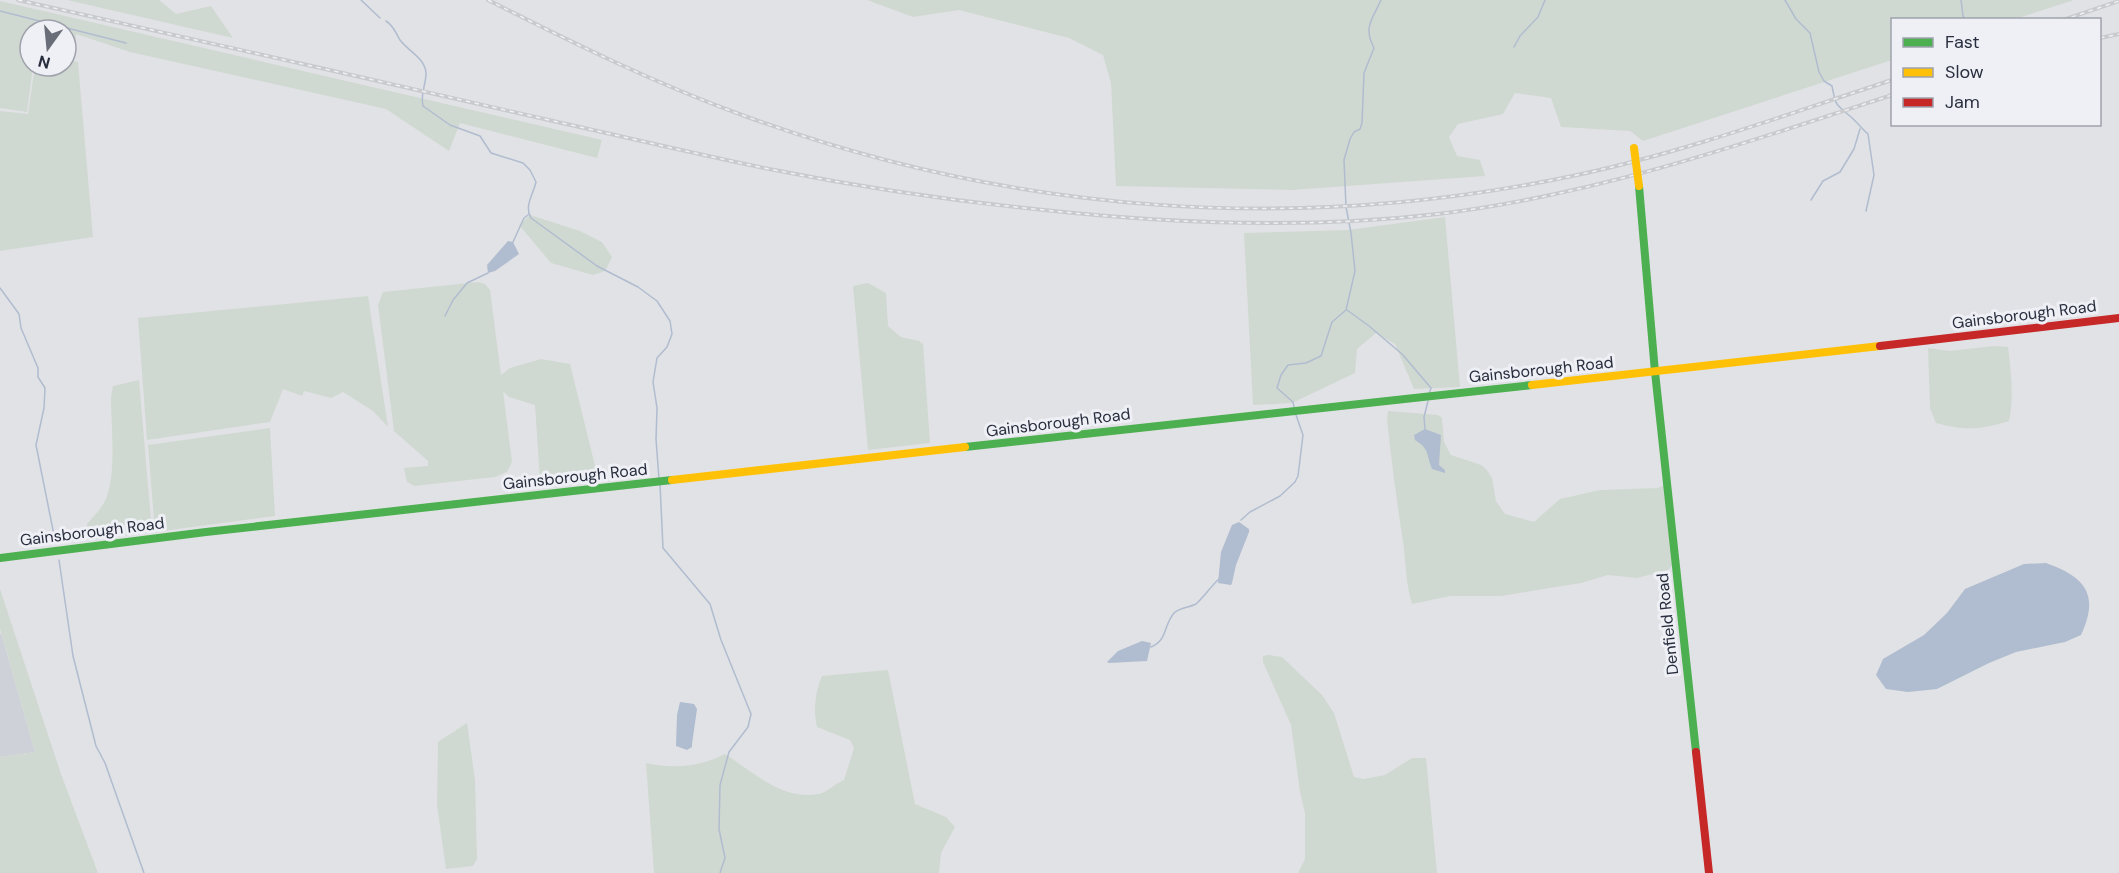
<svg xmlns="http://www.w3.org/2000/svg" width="2119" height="873" font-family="'DM Sans',sans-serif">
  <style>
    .built { fill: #cfd1d8 }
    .green { fill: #d0d9d1 }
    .water { fill: #b0bccf }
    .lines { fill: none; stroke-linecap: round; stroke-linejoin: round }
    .stream { stroke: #b0bccf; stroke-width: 1.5 }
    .fast { stroke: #4caf50; stroke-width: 8 }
    .slow { stroke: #ffc107; stroke-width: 8 }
    .jam { stroke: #c62828; stroke-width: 8 }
    .rail-casing { stroke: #c9cacd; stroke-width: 4 }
    .rail { stroke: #eef0f5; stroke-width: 1.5; stroke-dasharray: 4.5; stroke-linecap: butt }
    .slow-bridge { stroke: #ffc107; stroke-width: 8 }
    .labels { text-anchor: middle; stroke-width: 6; stroke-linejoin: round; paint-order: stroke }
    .street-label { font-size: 16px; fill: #292e3e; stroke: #eef0f5 }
  </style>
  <rect width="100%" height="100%" fill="#e1e2e5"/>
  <path class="built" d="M1,633l34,119 -35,5v-123z"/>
  <path class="green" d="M67,0h92l17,14 35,-8 22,32z
    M867,0h1207l-59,19 -123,1v40l-249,81 -13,-10 -69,-4 -10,-29 -36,-5 -12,21 -45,10 -9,13 8,19 23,4 5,16 -193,14 -176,-4 -5,-103 -8,-28 -34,-17 -110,-28 -46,7z
    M0,1l602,139 -5,18 -137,-35 -11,28 -63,-42 -256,-57 -54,-18 -2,24 -8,-1v-27h-36v36h3l-6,46 -27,-4z
    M66,61l12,1 15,175 -93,14v-140l28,3 7,-48h31z
    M530,215l50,16 22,11 10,15 -7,14 -12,4 -42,-12 -32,-38z
    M1445,217l15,170 -46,2 -19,-45 -19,-11 -19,16 -2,24 -63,30 -39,2 -9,-172 104,-3z
    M478,282l7,2 5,6 11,85 9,-7 31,-9 29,5 28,114 -58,2 -5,-75 -26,-8 -6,-6 9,71 -5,10 -12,5 -81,9 -7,-4 -3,-14 24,-2v-5l-34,-30 -16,-126 5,-13z
    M868,283l18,10 2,33 13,11 18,4 4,3 7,99 -62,7 -15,-164z
    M368,296l20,131 -15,-16 -30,-19 -12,6 -27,-7 -2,5 -19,-7 -13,33 -123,18 -9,-122z
    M1994,346l14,1c3,24 6,50 1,74 -30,9 -43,10 -73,2l-6,-15 -2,-60 21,3z
    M139,380l13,152 -63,8 -2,-16c8,-9 18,-19 21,-31 8,-28 3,-67 3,-96l2,-11z
    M1388,411l50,4 4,3 2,24 7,13 30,10 5,4 6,9 4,23 9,13 29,8 26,-23 40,-9 58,-2 9,-4 7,58 -2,24 -4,4 -31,8 -29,-3 -27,8 -80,13h-51l-38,8c-7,-22 -6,-47 -10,-69 -6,-39 -11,-77 -15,-116z
    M270,428l5,88 -120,16 -7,-87z
    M0,589l61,185 37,99h-98v-116l35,-5 -35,-123z
    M1269,655l13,2 40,38 12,18 20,64 9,2 22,-4 27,-17h14l11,115h-139l7,-14v-46l-5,-21 -9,-67 -28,-63v-6z
    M888,670l27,134 31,13 9,10 -14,26 -2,20h-285l-8,-110c28,6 54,4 79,-9 28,18 58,47 94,40 8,-2 17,-11 25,-14l10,-32 -4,-8 -33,-13c-4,-18 -2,-34 5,-51z
    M467,723l8,57 2,79 -4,7 -27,3 -9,-64 1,-63z"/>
  <path class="water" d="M508,241l5,1 6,12 -24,17 -7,2 -1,-8z
    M1425,429l16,6 -2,30 6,5v3l-13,-4c-6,-14 -2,-20 -17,-29l-1,-5z
    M1239,522l10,7v3l-13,33 -4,18 -1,2 -13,-2 3,-31 11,-27z
    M2046,563c39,14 54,31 35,72l-16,7 -49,10 -27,11 -52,26 -29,3 -22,-3 -10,-14 7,-16 41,-24 23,-22 18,-24 59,-25z
    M1142,641l9,2 -4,18 -38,2 -2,-1 11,-11z
    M680,702l14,2 3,5 -5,35v3l-5,3 -11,-4 1,-31z"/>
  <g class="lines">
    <path class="stream" d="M361,0l19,18
      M1785,0l11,19 14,14 9,39 5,9 8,5c4,21 3,17 19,31 6,5 10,11 17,17l6,41 -8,36
      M1961,0l2,16 3,4
      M0,11l126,32
      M386,21c8,5 9,11 14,19 8,11 25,18 26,33 0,12 -6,21 -3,33l27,19 30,11 11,17 32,10 7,7 6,12c-3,13 -12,24 -5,36l66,48 41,21 19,14 13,20 2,13 -5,13 -10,11 -4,24 4,26 -1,31 3,40
      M1514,47l6,-11 18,-19 7,-17
      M1811,200l12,-19 17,-9 14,-23 6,-20
      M513,242l11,-24 4,-3
      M0,288l19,26 2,14 17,40v9l7,11 -1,20 -8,37 19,95
      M1347,310l22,16 33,28 29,34 -2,6
      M445,316l8,-16 14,-17 21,-10
      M1294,407l-1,-5 -16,-14 4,-13 7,-10 18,-2 15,-7 11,-34 14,-12 9,-39 -4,-38 -5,-26 -2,-47 6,-21 4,-7 6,-3 2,-6 2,-50 10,-25c-11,-21 -2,-28 7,-48
      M1425,429l-1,-12 4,-16
      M660,484l3,64 47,56 11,36 30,74 -3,13 -19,25 -9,33 -1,44 6,29 -5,15
      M1241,520l9,-8 30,-16 15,-14 3,-6 5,-41 -7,-20
      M59,560l14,96 23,90 9,17 39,110
      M1151,647c17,-7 12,-21 23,-34 6,-6 15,-5 22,-9 8,-7 15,-18 23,-25"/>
    <path class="fast" d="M1639,186l16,186 41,380
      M965,447l567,-62
      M0,558l206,-26 466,-52"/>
    <path class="slow" d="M1532,385l348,-39
      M672,480l293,-33"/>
    <path class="jam" d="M1880,346l239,-28
      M1696,752l13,121"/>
    <g class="rail-casing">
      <path id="rail" d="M18,0c178,40 357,80 535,121 72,16 143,33 216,48 91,18 183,32 275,41 131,14 263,19 394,4 157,-19 305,-70 454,-119
        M488,0c83,42 166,83 254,115 269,99 555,120 835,60 108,-23 211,-61 315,-95
        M2063,20l56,-19
        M2100,38l19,-4"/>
    </g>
    <use href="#rail" class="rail"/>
    <path class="slow-bridge" d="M1634,148l5,38"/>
  </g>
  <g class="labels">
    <g class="street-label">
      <text transform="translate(2024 314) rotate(-7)" y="6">Gainsborough Road</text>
      <text transform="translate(1541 369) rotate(-6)" y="6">Gainsborough Road</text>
      <text transform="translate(1058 422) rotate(-7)" y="6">Gainsborough Road</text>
      <text transform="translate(575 476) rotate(-6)" y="6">Gainsborough Road</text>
      <text transform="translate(92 531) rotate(-7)" y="6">Gainsborough Road</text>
      <text transform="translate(1667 624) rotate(-96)" y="6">Denfield Road</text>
    </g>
  </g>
  <rect x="1891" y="18" width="210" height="108" fill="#eef0f5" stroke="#9fa2ac" stroke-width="1.5"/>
  <rect x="1903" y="38" width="30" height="9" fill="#4caf50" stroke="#9fa2ac" stroke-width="1.5"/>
  <text x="1945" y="48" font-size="18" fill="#292e3e">Fast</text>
  <rect x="1903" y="68" width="30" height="9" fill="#ffc107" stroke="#9fa2ac" stroke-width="1.5"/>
  <text x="1945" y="78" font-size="18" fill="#292e3e">Slow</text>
  <rect x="1903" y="98" width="30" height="9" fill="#c62828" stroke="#9fa2ac" stroke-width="1.5"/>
  <text x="1945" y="108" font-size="18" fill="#292e3e">Jam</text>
  <g transform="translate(48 48) rotate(195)"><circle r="28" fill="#eef0f5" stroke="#9fa2ac" stroke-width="1.5"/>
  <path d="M0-4.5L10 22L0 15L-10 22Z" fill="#696d78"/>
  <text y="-9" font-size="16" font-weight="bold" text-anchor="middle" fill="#292e3e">N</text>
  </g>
</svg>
